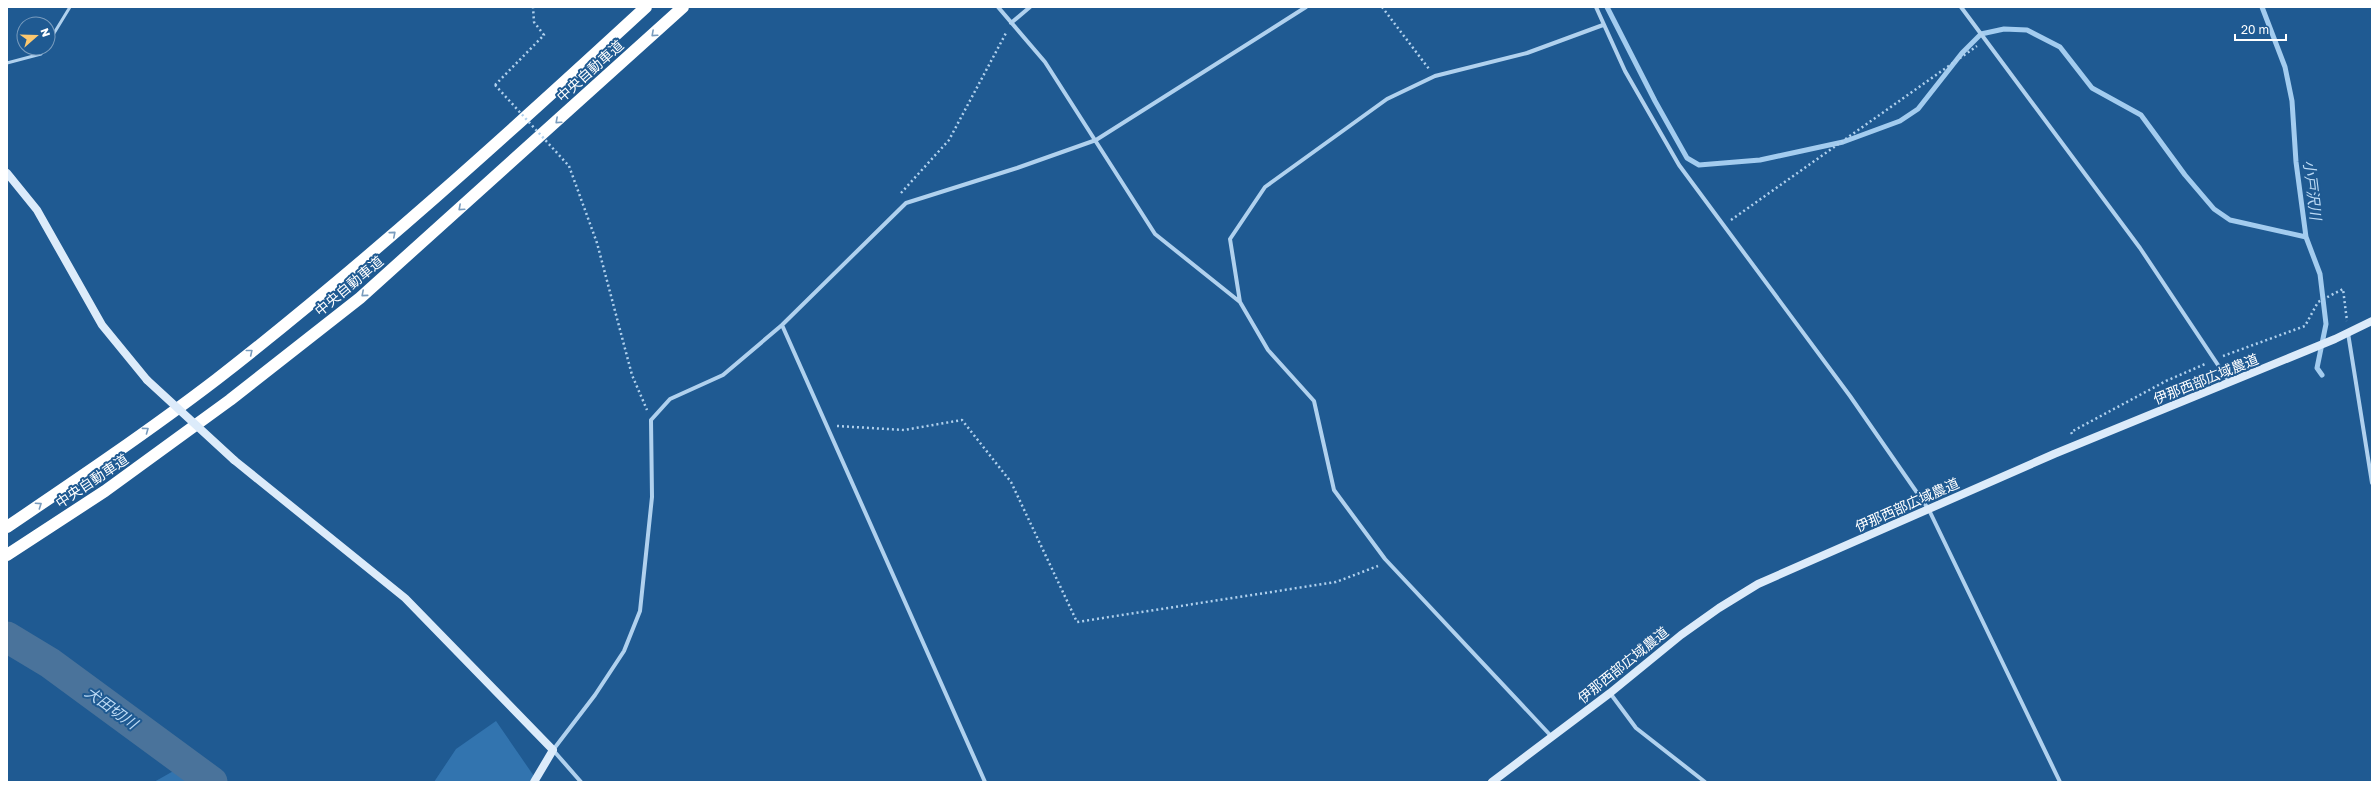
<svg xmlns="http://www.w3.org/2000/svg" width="2379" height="789" font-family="'Golos Text','Noto Sans JP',sans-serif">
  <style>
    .green { fill: #3274af }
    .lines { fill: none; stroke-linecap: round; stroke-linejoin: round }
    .stream { stroke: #a3ccef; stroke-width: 5 }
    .river { stroke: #4a739b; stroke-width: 31 }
    .path { stroke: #b0d1ee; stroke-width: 2.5; stroke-dasharray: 2 3; stroke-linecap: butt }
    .lane { stroke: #b0d1ee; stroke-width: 3 }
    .street { stroke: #b0d1ee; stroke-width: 4 }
    .secondary { stroke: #dcebfa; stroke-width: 8 }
    .highway { stroke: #fff; stroke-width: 12 }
    .path-bridge { stroke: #b0d1ee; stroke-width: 2.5; stroke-dasharray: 2 3; stroke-linecap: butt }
    .secondary-bridge { stroke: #dcebfa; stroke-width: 8 }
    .oneway { stroke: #799cbe }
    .labels { text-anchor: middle; stroke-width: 4; stroke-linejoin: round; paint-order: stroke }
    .street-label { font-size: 14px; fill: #fff; stroke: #1f5a92 }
    .water-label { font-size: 15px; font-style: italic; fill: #bcdaf5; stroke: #1f5a92 }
  </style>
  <rect width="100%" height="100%" fill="#1f5a92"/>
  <path class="green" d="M496,721l42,61h-104l22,-33z
    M177,769l15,13h-38z"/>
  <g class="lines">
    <path class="stream" d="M1607,7l48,94 32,57 12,7 61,-5 83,-18 57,-21 18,-12 44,-56 19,-19 23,-5 23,1 33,17 32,41 49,27 44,60 29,34 16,11 76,17
      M2262,7l23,60 7,34 4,61 10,75 14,37 6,50 -9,44 5,7"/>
    <path class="river" d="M7,637l43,26 162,119"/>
    <path class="path" d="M1382,7l47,62
      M495,85l49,-50 -10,-13 -1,-15
      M569,166l28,77 35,132 15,35
      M901,193l48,-53 57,-107
      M1731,220l246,-174
      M2223,356l82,-30 13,-24 25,-13 4,32
      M837,426l67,4 58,-10 49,62 66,140 259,-40 42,-16
      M2072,434l-1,-2 95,-51 39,-17"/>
    <path class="lane" d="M48,43l22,-36
      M7,63l34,-9 4,-6"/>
    <path class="street" d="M998,7l47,55 110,172 85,68 28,48 46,51 20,89 51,69 167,178
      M1596,7l29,64 54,94 171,231 79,114 131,272
      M1961,7l179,241 90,135
      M1011,23l19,-16
      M1240,302l-10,-63 35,-52 122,-88 48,-23 92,-23 76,-28
      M782,325l203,457
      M2348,333l24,150
      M1610,693l26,35 69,54
      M581,782l-28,-32 42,-55 29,-44 16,-40 12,-114 -1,-77 19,-21 53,-24 59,-50 124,-122 111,-35 79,-28 210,-133"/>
    <path class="secondary" d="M7,173l30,37 65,115 45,55
      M234,460l171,138 148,152 -19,32
      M1492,782l118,-89 71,-58 38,-27 39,-24 296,-130 281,-115 37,-18"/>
    <path class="highway" d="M7,527c71,-48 142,-96 210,-148 149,-116 290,-244 429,-372
      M7,555l98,-64 125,-91 130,-102 323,-291"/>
    <path class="path-bridge" d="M495,85l74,81"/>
    <path class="secondary-bridge" d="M147,380l87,80"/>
  </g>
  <defs><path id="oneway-chevron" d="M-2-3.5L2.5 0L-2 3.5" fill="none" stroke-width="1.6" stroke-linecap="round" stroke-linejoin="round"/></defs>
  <g class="oneway">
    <use href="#oneway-chevron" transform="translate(654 34) rotate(138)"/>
    <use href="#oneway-chevron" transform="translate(558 121) rotate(138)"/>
    <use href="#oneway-chevron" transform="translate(461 208) rotate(138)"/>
    <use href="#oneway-chevron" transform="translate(393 234) rotate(-41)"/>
    <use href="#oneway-chevron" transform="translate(364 294) rotate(139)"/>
    <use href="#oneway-chevron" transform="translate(250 352) rotate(-39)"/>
    <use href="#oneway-chevron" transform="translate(146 430) rotate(-36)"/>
    <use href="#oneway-chevron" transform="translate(39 505) rotate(-34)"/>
  </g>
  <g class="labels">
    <g class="street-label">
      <text transform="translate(590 71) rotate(-42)" y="5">中央自動車道</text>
      <text transform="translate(349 286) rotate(-40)" y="5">中央自動車道</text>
      <text transform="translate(2206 379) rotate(-22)" y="5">伊那西部広域農道</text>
      <text transform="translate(92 481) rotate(-34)" y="5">中央自動車道</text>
      <text transform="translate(1907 505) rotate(-24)" y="5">伊那西部広域農道</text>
      <text transform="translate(1623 665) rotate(-39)" y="5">伊那西部広域農道</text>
    </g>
    <g class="water-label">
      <text transform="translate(2312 190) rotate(83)" y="5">小戸沢川</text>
      <text transform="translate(111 708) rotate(36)" y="5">犬田切川</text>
    </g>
  </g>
  <rect width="2379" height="789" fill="none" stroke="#ffffff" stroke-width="16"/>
  <g transform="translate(36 36) rotate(70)"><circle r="19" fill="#1f5a92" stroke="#799cbe"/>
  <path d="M0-3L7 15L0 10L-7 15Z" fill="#fcc86f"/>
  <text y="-6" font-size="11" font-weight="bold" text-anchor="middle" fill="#ffffff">N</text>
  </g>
  <path d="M2235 34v6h51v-6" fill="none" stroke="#ffffff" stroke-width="2"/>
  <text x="2241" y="34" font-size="12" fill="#ffffff" stroke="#1f5a92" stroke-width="3" paint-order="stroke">20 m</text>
</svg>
